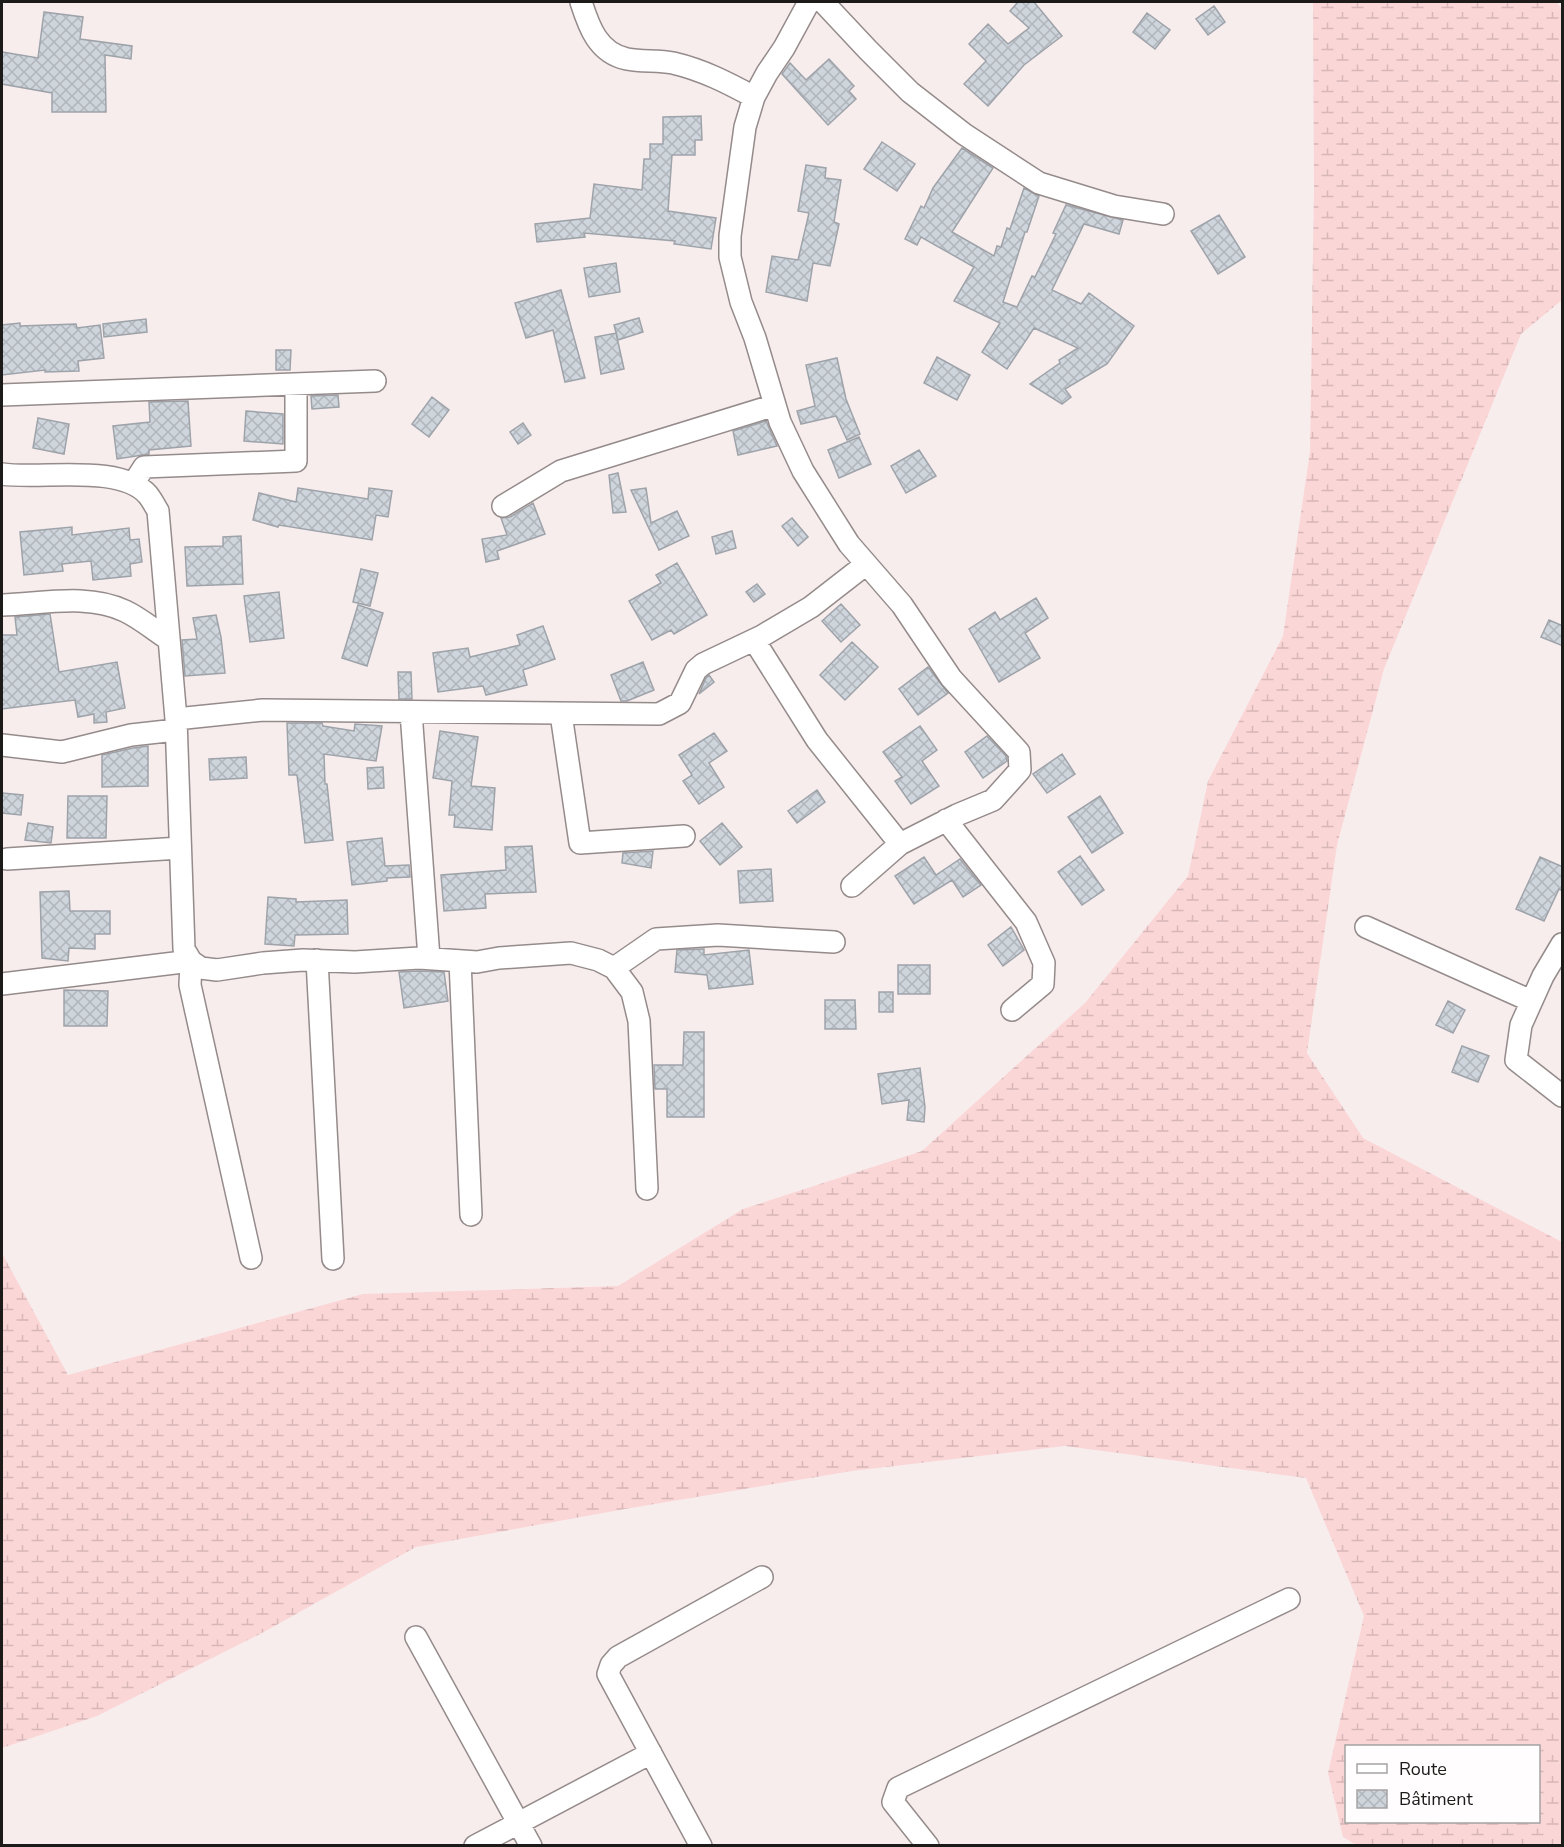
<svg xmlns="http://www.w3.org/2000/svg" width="1564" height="1847" font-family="'Nunito Sans',sans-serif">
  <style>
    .wetland { fill: url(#wetland-marsh); fill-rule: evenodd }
    .building { fill: url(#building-cross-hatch); stroke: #9ea3aa; stroke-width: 1.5 }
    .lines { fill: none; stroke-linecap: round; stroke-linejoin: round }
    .minor-casing { stroke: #958b8b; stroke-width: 24 }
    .minor { stroke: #fff; stroke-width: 21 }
  </style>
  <defs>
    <pattern id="wetland-marsh" width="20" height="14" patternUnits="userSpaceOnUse" patternTransform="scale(1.5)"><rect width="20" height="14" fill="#fbd6d7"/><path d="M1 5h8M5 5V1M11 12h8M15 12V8" fill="none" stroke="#d7b7b8"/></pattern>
    <pattern id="building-cross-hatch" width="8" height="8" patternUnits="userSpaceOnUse" patternTransform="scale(1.5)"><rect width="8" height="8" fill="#cfd5dc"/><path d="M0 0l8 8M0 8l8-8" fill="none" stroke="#b1b6bc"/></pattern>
  </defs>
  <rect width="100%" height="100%" fill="#f8eded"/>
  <path class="wetland" d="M1313,2h244l5,8v290l-41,34 -137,335 -47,176 -30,208 56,85 199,104v603l-204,1 -15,-9 -15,-64 36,-157 -58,-138 -241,-32 -213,25 -227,38 -209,38 -154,86 -165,83 -95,32v-495l66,122 295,-81 255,-8 125,-77 179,-58 163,-148 103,-127 20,-95 75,-145 27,-185 4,-264zM1346,1746h192v76h-192z"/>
  <path class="building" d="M1018,2h16l28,34 -38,29 -36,41 -24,-22 22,-23 -17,-17 19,-20 20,20 21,-16 -19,-17z
    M1214,6l11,16 -17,13 -12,-16z
    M44,12l39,5 -3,22 52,7 -1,13 -26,-4 1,57h-54v-19l-50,-9v-32l36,6z
    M1147,13l23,17 -15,19 -22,-17z
    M829,59l25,27 -5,5 7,8 -28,26 -46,-51 8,-11 16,17z
    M701,116l1,24h-7v15h-23l-4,56 48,7 -5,31 -37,-5 1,-3 -91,-8 1,4 -48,5 -2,-18 55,-6 4,-34 48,6 2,-31h6v-15h13v-27z
    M882,142l33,22 -18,27 -33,-22z
    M962,148l31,20 -41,64 42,24 3,-10 4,1 6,-19 3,1 14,-41 15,8 -12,36h-2l-22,70 14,5 15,-31 3,1 21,-43 -3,-1 13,-28 57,15 -4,14 -35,-10 -32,66 29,14 8,-11 45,33 -27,38 -42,25 6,8 -9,7 -32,-20 30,-21 -1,-3 19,-12 -44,-20 -27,41 -25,-17 18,-29 -46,-22 20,-34 -53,-30 -4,8 -12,-6 16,-33 3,2 9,-20z
    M806,165l20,3 -1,10 16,2 -7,42 5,2 -9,42 -17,-3 -6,38 -41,-9 6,-36 26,4 11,-47 -11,-2z
    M1219,215l26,42 -27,17 -27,-43z
    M616,263l4,29 -31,5 -5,-29z
    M561,290l24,88 -20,4 -12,-52 -27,8 -11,-35z
    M639,318l4,14 -25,8 -4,-15z
    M146,319l1,13 -43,5 -1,-13z
    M20,323v3l56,-2 1,4 23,-3 4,33 -26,3 1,10 -34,1v-2l-43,5v-50z
    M616,333l8,36 -23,5 -6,-37z
    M276,350h15l-1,20h-14z
    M937,357l33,18 -13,25 -33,-17z
    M837,358l9,41 14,35 -13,6 -11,-24 -35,8 -4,-13 18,-5 -9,-41z
    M338,395l1,12 -27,2 -1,-13z
    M432,397l17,13 -20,27 -17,-13z
    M188,401l3,45 -42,4v4l-32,5 -4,-33 37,-4 -1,-20z
    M246,411l37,3v30l-39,-3z
    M38,418l31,6 -5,30 -31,-6z
    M766,421l11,25 -39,9 -5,-24z
    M523,423l8,12 -13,9 -8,-12z
    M859,437l12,27 -32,14 -11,-28z
    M919,450l17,26 -30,17 -15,-27z
    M618,473l8,39 -13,1 -4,-38z
    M298,488l70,11 1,-11 23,3 -4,26 -12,-2 -4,25 -93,-15 -1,2 -25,-7 6,-27 37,9z
    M646,488l5,35 26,-12 12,25 -30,14 -28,-60z
    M533,503l12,31 -48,17 2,8 -13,3 -4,-23 25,-4 -6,-17 9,-1z
    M792,518l16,19 -10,9 -16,-20z
    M72,527v8l57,-7 1,12 9,-1 3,23 -12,2 1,12 -38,4 -2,-19 -29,3 1,7 -39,4 -4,-43z
    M732,531l4,17 -20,6 -4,-17z
    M241,536l2,48 -56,2 -2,-39 38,-1v-9z
    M677,563l30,52 -33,19 -3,-4 -19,10 -23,-39 32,-18 -5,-8z
    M361,569l17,4 -8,33 -17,-4z
    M757,584l8,10 -11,8 -8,-10z
    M279,592l5,46 -34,4 -6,-46z
    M1036,598l12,20 -23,15 15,25 -41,24 -30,-53 26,-17 5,8z
    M841,604l19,21 -19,17 -19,-21z
    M358,605l25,8 -16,53 -25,-8z
    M50,614l9,58 58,-10 8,46 -19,4 1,10 -13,1v-9l-16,3 -3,-17 -73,9v-74h15l-2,-18z
    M216,615l5,22 4,36 -40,3 -3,-36 15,-1 -4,-21z
    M1549,620l14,6v20l-22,-9z
    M543,626l12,33 -32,11 4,15 -41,10 -3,-9 -45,6 -5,-39 35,-5 2,9 50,-12 -3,-10z
    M852,642l26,25 -33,33 -25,-25z
    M643,662l11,28 -27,11h-6l-10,-26z
    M928,667l20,26 -30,22 -19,-26z
    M398,672h13l1,27h-13z
    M709,675l5,7 -15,12 7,-16z
    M287,723h35l1,3 31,5 1,-7 27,2 -6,35 -52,-7 1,30h2l6,56 -28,3 -8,-68h-8z
    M920,726l17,24 -15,11 17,25 -28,18 -16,-23 7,-4 -19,-25z
    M440,731l38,6 -7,49 24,2 -3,42 -38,-3 1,-12h-6l3,-34 -19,-3z
    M714,733l13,18 -18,12 15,24 -25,17 -16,-23 9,-6 -13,-20z
    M987,736l19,20 1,5 -24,17 -18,-26z
    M148,746v40l-46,1v-32l31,-7z
    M1062,754l13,20 -28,19 -14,-19z
    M246,757l1,21 -37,2 -1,-21z
    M383,767l1,21 -16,1 -1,-21z
    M817,790l8,12 -28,21 -9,-12z
    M2,793l21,2 -2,20 -19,-2z
    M68,796h39l-1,42h-39z
    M1100,796l23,37 -31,20 -24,-36z
    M28,823l25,4 -2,16 -26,-3z
    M722,823l20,24 -22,18 -20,-24z
    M382,838l3,28 24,-1 1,12 -23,1v3l-35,4 -5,-43z
    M532,846l4,46 -51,2 1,14 -42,3 -3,-36 65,-5 -1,-23z
    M653,851l-2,17 -29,-5 1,-10z
    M1080,856l24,34 -22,15 -24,-33z
    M924,857l12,18 24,-16 21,26 -18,12 -11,-17 -38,24 -19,-28z
    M1540,857l23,10v24l-4,-2 -15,32 -28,-12z
    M771,869l2,32 -33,2 -2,-32z
    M69,891l1,20h40v23h-15v15l-26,-1 -1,13 -26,-3 -2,-66z
    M268,897l28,2v3l51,-2 1,34 -53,1 -1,11 -29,-2z
    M1011,927l13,23 -21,16 -15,-21z
    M704,949v6l45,-5 4,34 -44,5 -2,-14 -32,-3 2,-22z
    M898,965h32v29h-32z
    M419,971l25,1 4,29 -44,7 -5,-36z
    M64,990l44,1 -1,35h-43z
    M879,992h14v20h-14z
    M825,1000h30l1,29h-31z
    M1448,1001l17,9 -12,23 -17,-8z
    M684,1032h20v85h-37v-28h-12l-1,-24h29z
    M1462,1046l27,10 -11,26 -26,-10z
    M920,1068l5,39 -1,15 -17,-2 2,-20 -27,4 -4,-30z"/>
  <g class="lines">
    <g class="minor-casing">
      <path id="minor" d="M581,2c8,25 17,51 46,57 15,3 31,1 46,4 30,7 55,20 81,34
        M809,2l-25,46 -17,25 -13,24 -9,30 -15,109v21l11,45 14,36 25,84 23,49 46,73 53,61 49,73 68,74 1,18 -27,30 -36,15 -57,29 -48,42
        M823,2l45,48 42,42 54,42 75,49 75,23 49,8
        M2,395l373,-14
        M2,474c39,6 118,-11 146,21 4,5 7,11 10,16l18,208 8,230 7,12 10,7 16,2 46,-7 40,-3 52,2 64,-4 58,4 22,-4 72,-5 27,7 16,8 18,24 7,29 8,168
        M133,484l11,-17 152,-6v-77
        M503,506l58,-35 214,-66
        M2,605c39,-1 86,-12 123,6 15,7 29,19 43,28
        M754,640l63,100 83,104
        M411,712l18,246
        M561,714l19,129 104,-7
        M176,719l87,-9 396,4 21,-11 16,-33 7,-6 59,-28 49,-29 54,-42
        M2,745l60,7 69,-17 45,-5
        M946,820l80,102 18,41 -1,21 -31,26
        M7,859l173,-11
        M1366,927l165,74
        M1562,944l-19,32 -22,49 -5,35 46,36
        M317,960l16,299
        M460,961l11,254
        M614,968l42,-29 62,-4 116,7
        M2,984l189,-23 -1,24 61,273
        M416,1637l115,209
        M475,1846l176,-93
        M701,1846l-93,-172 3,-9 7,-8 144,-80
        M928,1846l-35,-44 5,-14 391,-189"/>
    </g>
    <use href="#minor" class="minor"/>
  </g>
  <rect width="1564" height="1847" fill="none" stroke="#1d1a1a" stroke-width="6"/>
  <rect x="1345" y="1745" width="195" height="78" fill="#fffdfd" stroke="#a5a2a2" stroke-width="1.5"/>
  <rect x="1357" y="1764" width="30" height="9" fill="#ffffff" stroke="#a5a2a2" stroke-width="1.5"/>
  <text x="1399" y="1775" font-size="18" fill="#1d1a1a">Route</text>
  <rect x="1357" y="1790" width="30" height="18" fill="url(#building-cross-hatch)" stroke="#a5a2a2" stroke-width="1.5"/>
  <text x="1399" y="1805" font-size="18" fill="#1d1a1a">Bâtiment</text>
</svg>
